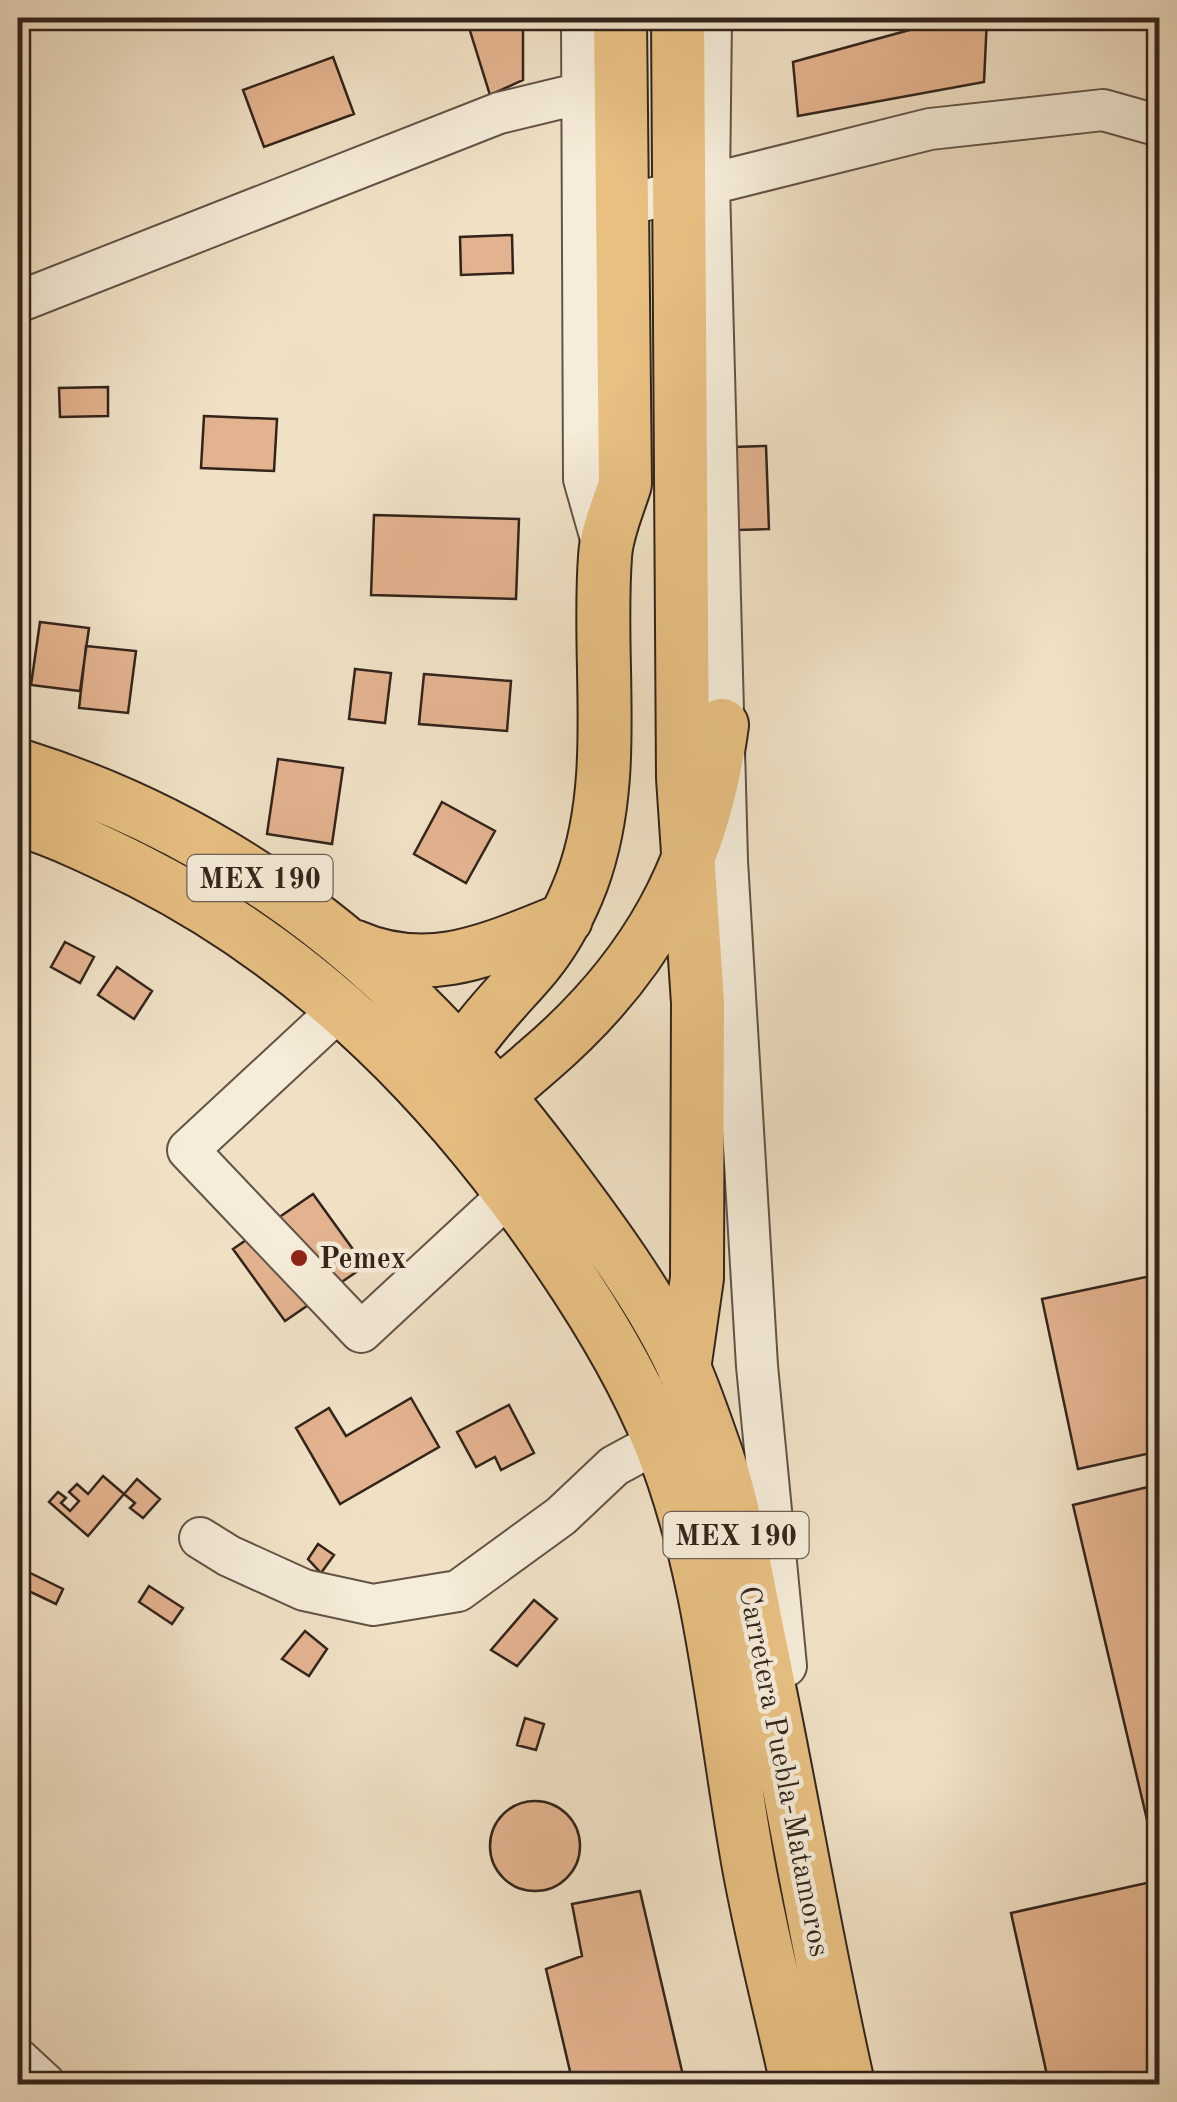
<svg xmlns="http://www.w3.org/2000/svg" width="1177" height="2102" font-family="'Old Standard TT',serif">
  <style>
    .building { fill: #e3b38f; stroke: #33241b; stroke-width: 2.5 }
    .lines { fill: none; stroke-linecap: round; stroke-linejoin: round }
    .minor-casing { stroke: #625346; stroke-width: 44 }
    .major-casing { stroke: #33241b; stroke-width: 56 }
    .minor { stroke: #f5ecd9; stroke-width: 40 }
    .major { stroke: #e8c082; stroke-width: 52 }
    .poi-dot { fill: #8f2418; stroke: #f5ecd9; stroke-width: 4 }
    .labels { text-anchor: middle; stroke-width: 9; stroke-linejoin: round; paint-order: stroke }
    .shield { fill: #f5ecd9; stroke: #6d6054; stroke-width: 2.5 }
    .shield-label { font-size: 28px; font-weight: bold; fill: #33241b }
    .poi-label { font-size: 30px; font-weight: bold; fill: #33241b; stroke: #f5ecd9; text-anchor: start }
    .street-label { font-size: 30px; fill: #33241b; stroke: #f5ecd9 }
  </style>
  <rect width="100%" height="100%" fill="#f0e1c5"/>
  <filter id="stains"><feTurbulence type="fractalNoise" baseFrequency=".002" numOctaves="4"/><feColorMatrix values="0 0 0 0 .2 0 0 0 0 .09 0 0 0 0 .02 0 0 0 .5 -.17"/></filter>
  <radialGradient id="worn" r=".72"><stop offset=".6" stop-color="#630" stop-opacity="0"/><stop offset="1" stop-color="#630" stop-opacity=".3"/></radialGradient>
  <path class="building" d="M466,18h57v62l-33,15z
    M924,18h63l-3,64 -186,34 -5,-54 131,-36z
    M333,57l21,57 -90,33 -21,-57z
    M512,235l1,38 -52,2 -1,-38z
    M108,387v29l-48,1 -1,-29z
    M204,416l73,3 -3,52 -73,-3z
    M766,446l3,83 -33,1 -3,-83z
    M374,515l145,4 -3,80 -145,-4z
    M40,622l49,6 -9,63 -49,-6z
    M86,646l50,5 -8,62 -49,-5z
    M355,669l36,4 -6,50 -36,-4z
    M424,674l87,7 -4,50 -88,-7z
    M278,759l65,9 -11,76 -65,-10z
    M442,802l53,29 -29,52 -52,-29z
    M65,942l29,15 -14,26 -29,-16z
    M117,967l35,24 -18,28 -36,-24z
    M313,1194l52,72 -80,55 -52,-72z
    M1160,1274v177l-82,18 -36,-170z
    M411,1398l28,49 -99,57 -44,-76 33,-20 17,28z
    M509,1405l25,48 -33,17 -6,-13 -19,10 -19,-35z
    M103,1476l21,18 -36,42 -39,-34 9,-10 8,6 -5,5 9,8 9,-10 -10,-9 8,-8 11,10z
    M137,1479l23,20 -17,19 -13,-10 5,-5 -11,-9z
    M1156,1485l4,13v341l-8,2 -79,-336z
    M318,1544l16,11 -13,18 -13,-14z
    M18,1567l45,22 -7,15 -38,-18z
    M149,1586l34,22 -11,16 -33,-22z
    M534,1600l23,19 -40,47 -26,-16z
    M305,1631l22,18 -18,27 -27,-17z
    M525,1718l19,6 -8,26 -19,-5z
    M490 1846a45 45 0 1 1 90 0a45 45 0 1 1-90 0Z
    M1160,1880v204h-111l-38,-171z
    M640,1891l45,193h-112l-27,-115 36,-13 -10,-52z"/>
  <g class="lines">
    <g class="minor-casing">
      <path id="minor" d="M582,18l2,461 21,74
        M711,18l-2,168 18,675 30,505 29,300
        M622,206l308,-77 173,-19 57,16
        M18,302l481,-189 83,-20
        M341,1008l-153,142 173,182 150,-139
        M200,1538l29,18 75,34 69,15 85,-14 103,-75 53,-50 46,-25
        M18,2059l27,25"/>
    </g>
    <g class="major-casing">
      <path id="major" d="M678,18l5,760 15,225 -1,275 -13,91
        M18,765c230,72 394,212 536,402 46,61 100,134 131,203 12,28 22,58 32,86 20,60 30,125 43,187 31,147 55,295 88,441
        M18,819c42,13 83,33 123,53 176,90 309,227 419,390 38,56 75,117 100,180 51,127 62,268 85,402 13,81 35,161 52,240
        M353,946c78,34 139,2 213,-27
        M453,1084c-2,-36 63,-94 85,-123 19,-24 33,-51 44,-80 38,-103 15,-216 23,-324 1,-24 13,-50 20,-73l-5,-466
        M466,1100c31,1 50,-20 72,-39 108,-92 165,-195 184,-336"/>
    </g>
    <use href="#minor" class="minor"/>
    <use href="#major" class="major"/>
  </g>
  <circle class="poi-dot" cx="299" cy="1258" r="10"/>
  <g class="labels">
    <g class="shield">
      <rect x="187.5" y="855" width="145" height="46" rx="8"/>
      <rect x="663.5" y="1512" width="145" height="46" rx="8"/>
    </g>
    <g class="shield-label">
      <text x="260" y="888">MEX 190</text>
      <text x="736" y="1545">MEX 190</text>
    </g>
    <g class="poi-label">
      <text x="319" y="1268">Pemex</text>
    </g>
    <g class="street-label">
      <text transform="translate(785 1771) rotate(79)" y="10">Carretera Puebla-Matamoros</text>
    </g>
  </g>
  <rect width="1177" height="2102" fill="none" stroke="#f0e1c5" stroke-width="60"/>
  <rect x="20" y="20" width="1137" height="2062" fill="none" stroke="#33241b" stroke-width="5"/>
  <rect x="30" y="30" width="1117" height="2042" fill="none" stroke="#33241b" stroke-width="2.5"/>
  <rect width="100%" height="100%" filter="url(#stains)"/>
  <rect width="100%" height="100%" fill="url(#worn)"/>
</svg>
